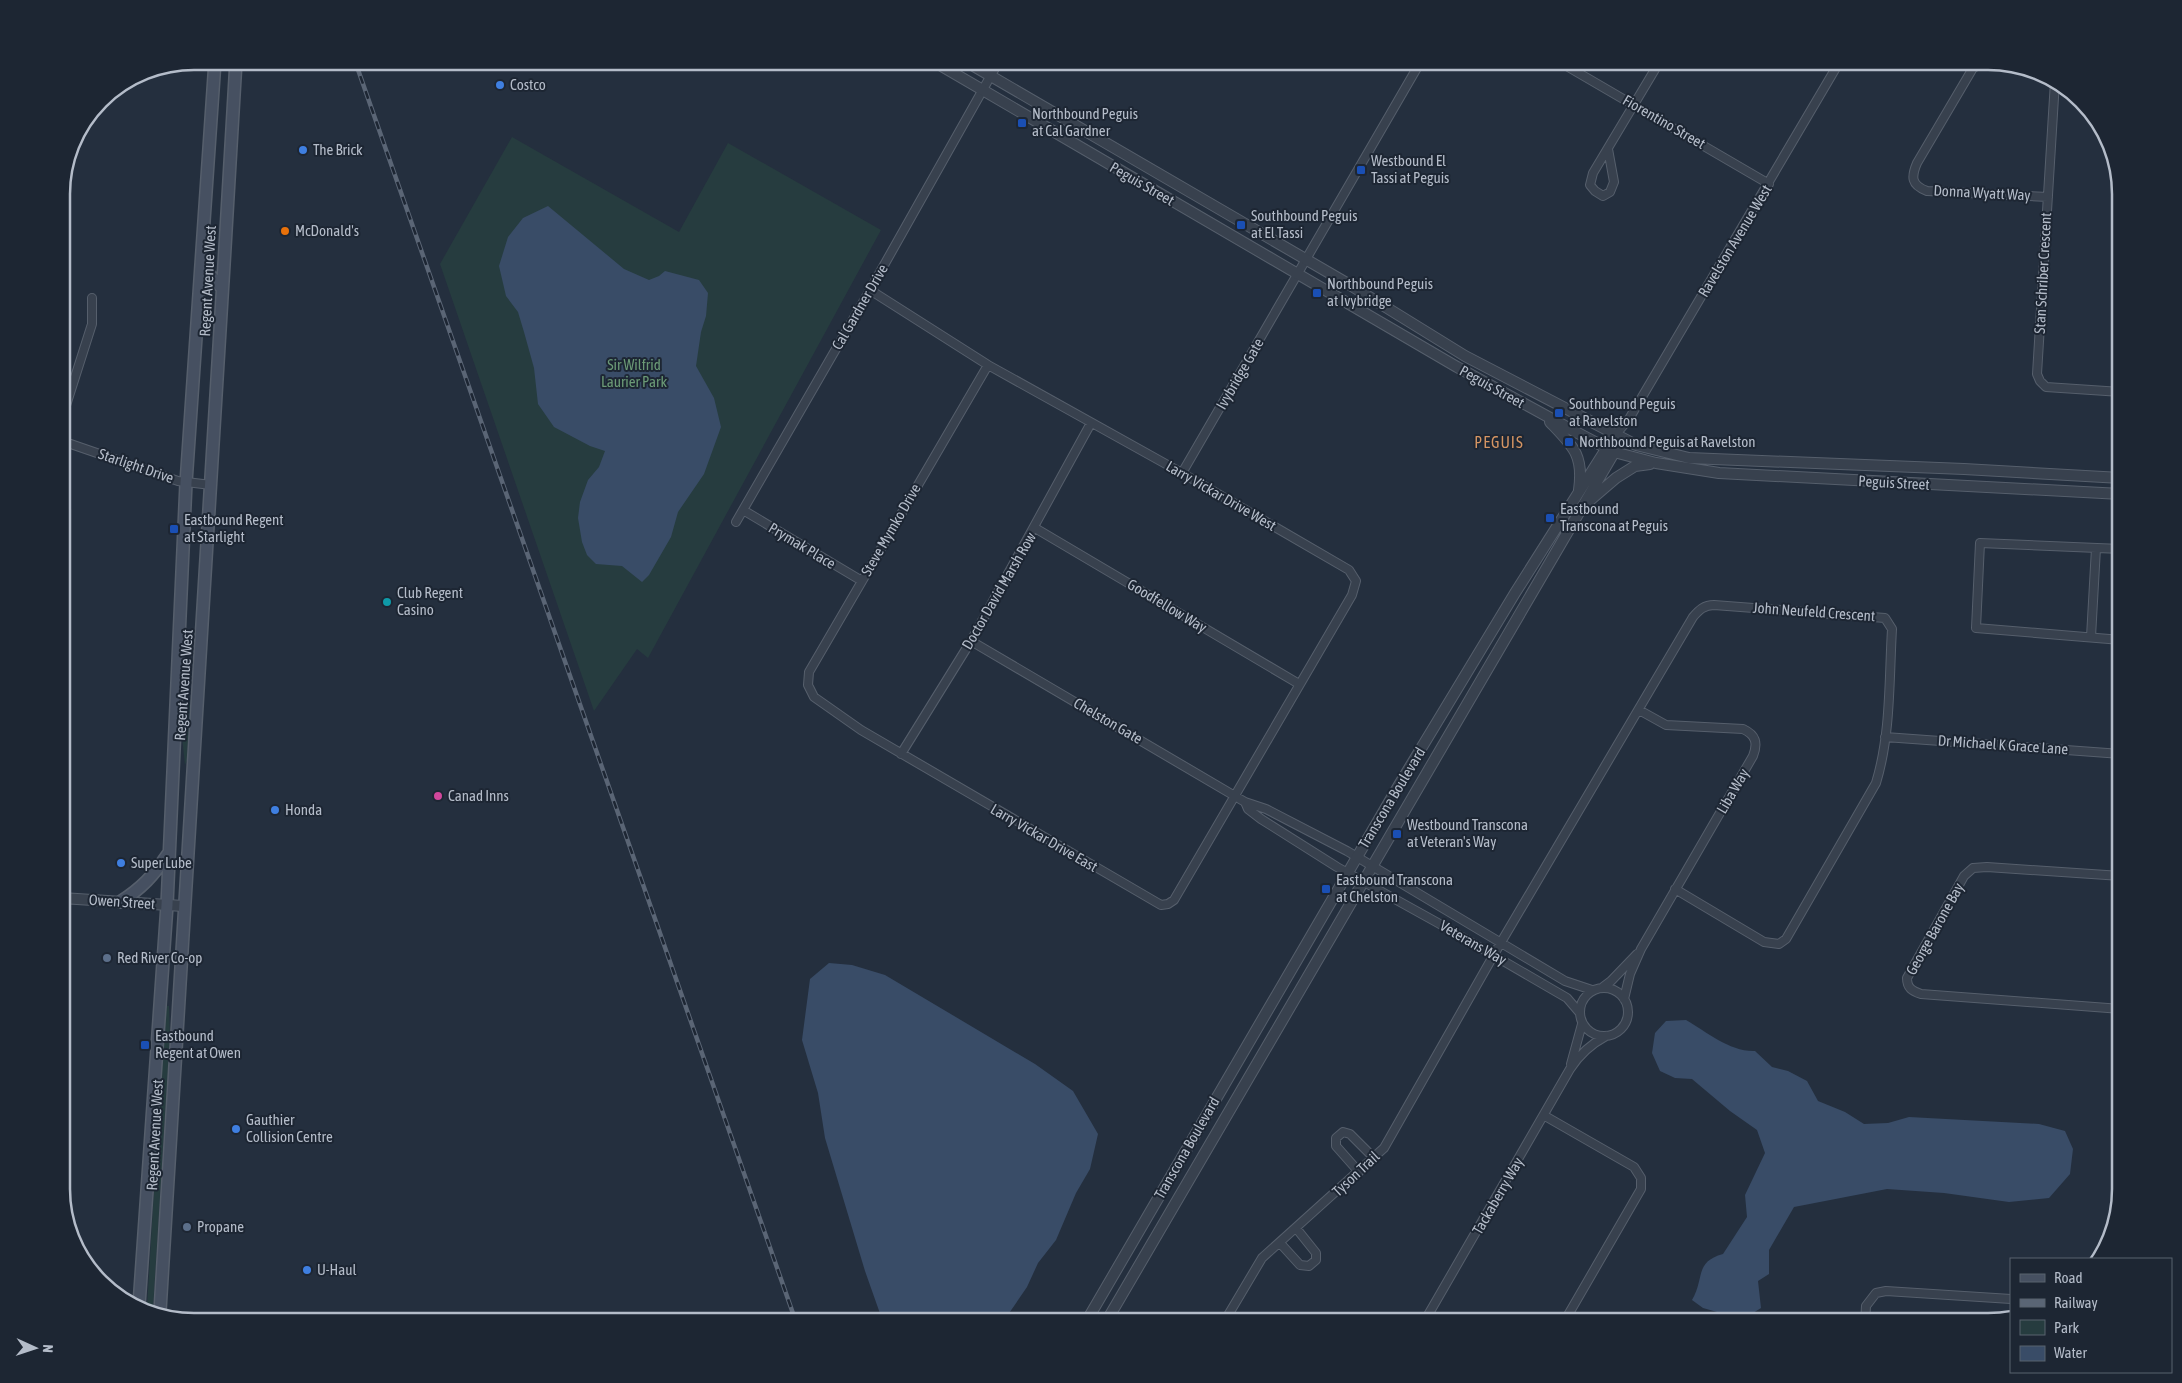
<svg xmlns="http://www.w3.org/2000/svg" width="2182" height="1383" font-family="'Asap Condensed',sans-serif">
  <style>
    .green { fill: #263c3f }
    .water { fill: #394c67 }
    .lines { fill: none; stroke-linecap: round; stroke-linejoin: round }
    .minor-casing { stroke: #565f6c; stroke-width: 10 }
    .tertiary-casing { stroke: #565f6c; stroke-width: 12 }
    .secondary-casing { stroke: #565f6c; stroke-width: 14 }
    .minor { stroke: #38414e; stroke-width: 8 }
    .tertiary { stroke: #38414e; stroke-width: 10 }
    .secondary { stroke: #465061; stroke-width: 11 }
    .rail-casing { stroke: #5a6575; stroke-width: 4.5 }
    .rail { stroke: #1d2633; stroke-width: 2.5; stroke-dasharray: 8; stroke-linecap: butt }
    .shop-dot { fill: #3f7fe0; stroke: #1d2633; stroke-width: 2 }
    .transit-dot { fill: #1a4fb4; stroke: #1d2633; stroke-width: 2 }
    .food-dot { fill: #e8710a; stroke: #1d2633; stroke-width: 2 }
    .culture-dot { fill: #0f9aa8; stroke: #1d2633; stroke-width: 2 }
    .hotel-dot { fill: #d1479c; stroke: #1d2633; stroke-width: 2 }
    .service-dot { fill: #5c6f8a; stroke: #1d2633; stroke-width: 2 }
    .labels { text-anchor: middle; stroke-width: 4; stroke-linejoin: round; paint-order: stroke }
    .poi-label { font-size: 15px; fill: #b4bcc9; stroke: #1d2633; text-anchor: start }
    .street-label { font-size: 15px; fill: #b4bcc9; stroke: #1d2633 }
    .park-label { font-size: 15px; fill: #6b9a76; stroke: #1d2633 }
    .neighbourhood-label { font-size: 16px; letter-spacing: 1px; fill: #d59563; stroke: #1d2633 }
    .rim { fill: none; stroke: #b4bcc9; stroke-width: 2.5 }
  </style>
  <rect width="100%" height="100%" fill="#242f3e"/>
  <path class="green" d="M512,137l167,95 49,-89 153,87 -233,428 -11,-9 -43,62 -154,-447z
    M184,702h6l-3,58 -2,5 -3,-28z
    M165,1006h4l1,31 -17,272 -6,-2z"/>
  <path class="water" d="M548,206l76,63 25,11 10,-4 6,-5 34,9 9,13 -2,23 -5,16 -5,34 18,32 7,29 -17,47 -26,38 -7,25 -22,38 -7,7 -20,-16 -26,-2 -9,-9 -5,-13 -4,-24 2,-16 8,-22 11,-13 6,-16 -15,-5 -36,-19 -16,-23 -4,-36 -10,-36 -6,-20 -12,-16 -7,-30 9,-29 15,-19z
    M829,963l23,2 33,10 150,89 38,27 25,43 -8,35 -14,24 -20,47 -18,23 -11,24 -24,35h-120l-18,-51 -40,-133 -7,-45 -16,-53 8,-61z
    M1686,1020c21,12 44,32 69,31l17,16 16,4 19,10 11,20 27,11 19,12 24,-1 21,-6 130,7 26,7 8,18 -3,25 -21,24 -40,4 -65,-9 -57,-4 -93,18 -25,43v24l-11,7 3,27 -16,10 -1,4h-25l-2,-10 -14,-4 -11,-8c13,-22 2,-38 31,-46l24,-37 -2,-22 20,-42 -8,-23 -27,-19 -38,-32 -17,-1 -15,-7 -8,-18 3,-20 11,-12z"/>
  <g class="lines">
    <g class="minor-casing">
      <path id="minor" d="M1558,61l211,123
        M1986,61l-13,7 -56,95c-6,14 -6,22 10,28l121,6
        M2055,81l-18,293 3,7 6,6 75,5
        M1608,149l6,33 -4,10 -7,4 -8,-5 -5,-6 3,-12 67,-112
        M870,290l118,75 194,108 167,97 7,11 -4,14 -178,305 -6,4 -7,1 -300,-175 -47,-33 -6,-12 1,-13 179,-307
        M62,418l30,-94v-26
        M1615,435l14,-16 211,-358
        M62,441l116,40 33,4
        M1182,473l239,-412
        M743,510l119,71
        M736,522l134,-232 129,-229
        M1035,528l264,156
        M2121,549l-141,-6 -4,85 145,12
        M2091,637l5,-89
        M971,641l274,161 21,7 81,42 218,130 27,9
        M1885,737l236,17
        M901,754l70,-113 120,-218
        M1245,802l3,7 13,10 76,48 101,56 129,75 12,14
        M2121,876l-134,-9 -14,1 -9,8 -57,102c0,10 5,13 14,16l200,15
        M1603,987l8,-6 26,-27
        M1580 1012a24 24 0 1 1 48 0a24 24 0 1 1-48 0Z
        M1624,999l6,-25 11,-25 112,-193c5,-13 3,-21 -10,-27l-77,-4 -27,-15
        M1571,1064l11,-40
        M1545,1116l89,51 7,11v11l-77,133
        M1359,1172l-23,-26v-8l7,-6 7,2 24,24
        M1280,1243l20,22 9,1 7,-6v-7l-20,-25
        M1224,1322l38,-64 122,-110 116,-204 193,-327c6,-7 11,-12 21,-12l171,13 7,11c-3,50 -1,105 -16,154l-90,156 -7,5 -15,-2 -89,-53
        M1424,1322l146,-253c9,-14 21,-25 36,-33
        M1865,1322l1,-16 10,-13 10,-2 125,8"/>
    </g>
    <g class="tertiary-casing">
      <path id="tertiary" d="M933,61l524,306 117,64 40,21 42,11 63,10 402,21
        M965,61l385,224 115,71 171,89 53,13 275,11 157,9
        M1550,422c23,24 34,33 29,68
        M1588,502l28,-24 19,-12 15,-2
        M62,898l121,8
        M1086,1322l313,-537 116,-192 100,-158
        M1106,1322l516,-883"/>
    </g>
    <g class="secondary-casing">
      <path id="secondary" d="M201,265l21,23
        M120,902c22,-14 33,-26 48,-48
        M139,1305l28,-400 19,-422 29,-422
        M160,1311c24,-416 52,-833 76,-1250"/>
    </g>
    <use href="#minor" class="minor"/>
    <use href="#tertiary" class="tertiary"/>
    <use href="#secondary" class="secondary"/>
    <g class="rail-casing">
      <path id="rail" d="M355,61l441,1261"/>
    </g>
    <use href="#rail" class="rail"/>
  </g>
  <g class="shop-dot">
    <circle cx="500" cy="85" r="5"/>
    <circle cx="303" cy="150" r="5"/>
    <circle cx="275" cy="810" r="5"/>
    <circle cx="121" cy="863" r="5"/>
    <circle cx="236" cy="1129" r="5"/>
    <circle cx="307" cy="1270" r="5"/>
  </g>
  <g class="transit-dot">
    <rect x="1017" y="118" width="10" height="10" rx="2.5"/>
    <rect x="1356" y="165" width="10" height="10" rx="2.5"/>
    <rect x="1236" y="220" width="10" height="10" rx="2.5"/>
    <rect x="1312" y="288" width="10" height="10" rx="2.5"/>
    <rect x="1554" y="408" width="10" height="10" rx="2.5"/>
    <rect x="1564" y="437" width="10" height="10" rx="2.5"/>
    <rect x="1545" y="513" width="10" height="10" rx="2.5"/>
    <rect x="169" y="524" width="10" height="10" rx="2.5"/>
    <rect x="1392" y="829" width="10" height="10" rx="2.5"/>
    <rect x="1321" y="884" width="10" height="10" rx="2.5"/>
    <rect x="140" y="1040" width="10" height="10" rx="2.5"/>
  </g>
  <circle class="food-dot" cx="285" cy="231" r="5"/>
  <circle class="culture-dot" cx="387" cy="602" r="5"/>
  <circle class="hotel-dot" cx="438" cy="796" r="5"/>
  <g class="service-dot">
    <circle cx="107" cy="958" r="5"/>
    <circle cx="187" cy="1227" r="5"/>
  </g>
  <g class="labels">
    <g class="poi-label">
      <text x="510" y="90">Costco</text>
      <text x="1032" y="119">Northbound Peguis<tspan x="1032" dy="17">at Cal Gardner</tspan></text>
      <text x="313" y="155">The Brick</text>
      <text x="1371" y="166">Westbound El<tspan x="1371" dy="17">Tassi at Peguis</tspan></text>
      <text x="1251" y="221">Southbound Peguis<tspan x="1251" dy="17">at El Tassi</tspan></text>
      <text x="295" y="236">McDonald's</text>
      <text x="1327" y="289">Northbound Peguis<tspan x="1327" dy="17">at Ivybridge</tspan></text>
      <text x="1569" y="409">Southbound Peguis<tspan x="1569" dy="17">at Ravelston</tspan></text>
      <text x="1579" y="447">Northbound Peguis at Ravelston</text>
      <text x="1560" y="514">Eastbound<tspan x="1560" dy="17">Transcona at Peguis</tspan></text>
      <text x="184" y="525">Eastbound Regent<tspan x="184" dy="17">at Starlight</tspan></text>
      <text x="397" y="598">Club Regent<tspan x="397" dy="17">Casino</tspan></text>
      <text x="448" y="801">Canad Inns</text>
      <text x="285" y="815">Honda</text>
      <text x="1407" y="830">Westbound Transcona<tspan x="1407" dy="17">at Veteran's Way</tspan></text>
      <text x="131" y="868">Super Lube</text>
      <text x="1336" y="885">Eastbound Transcona<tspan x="1336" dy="17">at Chelston</tspan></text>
      <text x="117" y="963">Red River Co-op</text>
      <text x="155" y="1041">Eastbound<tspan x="155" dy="17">Regent at Owen</tspan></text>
      <text x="246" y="1125">Gauthier<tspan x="246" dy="17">Collision Centre</tspan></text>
      <text x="197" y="1232">Propane</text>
      <text x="317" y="1275">U-Haul</text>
    </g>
    <g class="street-label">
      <text transform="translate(1664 122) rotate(30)" y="5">Fiorentino Street</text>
      <text transform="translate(1142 184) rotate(30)" y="5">Peguis Street</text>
      <text transform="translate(1982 193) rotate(3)" y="5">Donna Wyatt Way</text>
      <text transform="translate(1735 241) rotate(-59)" y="5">Ravelston Avenue West</text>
      <text transform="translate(2043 273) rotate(-87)" y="5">Stan Schriber Crescent</text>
      <text transform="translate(208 281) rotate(-87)" y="5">Regent Avenue West</text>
      <text transform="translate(860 307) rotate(-60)" y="5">Cal Gardner Drive</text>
      <text transform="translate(1240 374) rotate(-60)" y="5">Ivybridge Gate</text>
      <text transform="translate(1492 387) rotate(29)" y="5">Peguis Street</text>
      <text transform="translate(136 466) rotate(19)" y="5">Starlight Drive</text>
      <text transform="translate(1894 483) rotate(3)" y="5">Peguis Street</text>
      <text transform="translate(1221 496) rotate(30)" y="5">Larry Vickar Drive West</text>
      <text transform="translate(891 530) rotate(-60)" y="5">Steve Mymko Drive</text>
      <text transform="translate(802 546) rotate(31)" y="5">Prymak Place</text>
      <text transform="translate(999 591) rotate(-60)" y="5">Doctor David Marsh Row</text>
      <text transform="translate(1167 606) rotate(31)" y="5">Goodfellow Way</text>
      <text transform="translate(1814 612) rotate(4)" y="5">John Neufeld Crescent</text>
      <text transform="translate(184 685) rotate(-86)" y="5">Regent Avenue West</text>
      <text transform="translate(1108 721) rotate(30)" y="5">Chelston Gate</text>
      <text transform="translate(2003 745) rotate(4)" y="5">Dr Michael K Grace Lane</text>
      <text transform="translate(1733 791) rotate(-60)" y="5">Liba Way</text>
      <text transform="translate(1392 798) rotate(-59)" y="5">Transcona Boulevard</text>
      <text transform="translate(1044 838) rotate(30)" y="5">Larry Vickar Drive East</text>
      <text transform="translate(122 902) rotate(4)" y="5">Owen Street</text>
      <text transform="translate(1935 929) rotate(-61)" y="5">George Barone Bay</text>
      <text transform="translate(1473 943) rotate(30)" y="5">Veterans Way</text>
      <text transform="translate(155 1135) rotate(-87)" y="5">Regent Avenue West</text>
      <text transform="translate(1187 1148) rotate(-60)" y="5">Transcona Boulevard</text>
      <text transform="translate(1356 1174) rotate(-43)" y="5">Tyson Trail</text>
      <text transform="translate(1498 1196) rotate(-60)" y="5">Tackaberry Way</text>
    </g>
    <g class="park-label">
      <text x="634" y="370">Sir Wilfrid<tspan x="634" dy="17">Laurier Park</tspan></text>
    </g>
    <g class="neighbourhood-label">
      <text x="1499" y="448">PEGUIS</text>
    </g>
  </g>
  <path d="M0 0H2182V1383H0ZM194 70H1988A124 124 0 0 1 2112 194V1189A124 124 0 0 1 1988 1313H194A124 124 0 0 1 70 1189V194A124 124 0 0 1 194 70Z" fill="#1d2633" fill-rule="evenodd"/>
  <path class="rim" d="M194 70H1988A124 124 0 0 1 2112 194V1189A124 124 0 0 1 1988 1313H194A124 124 0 0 1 70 1189V194A124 124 0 0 1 194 70Z"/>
  <rect x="2010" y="1258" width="162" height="115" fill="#1d2633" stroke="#59626f"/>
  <rect x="2020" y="1274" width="25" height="8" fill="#465061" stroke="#59626f"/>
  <text x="2054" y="1283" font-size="15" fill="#b4bcc9">Road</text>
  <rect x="2020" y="1299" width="25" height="8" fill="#5a6575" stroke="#59626f"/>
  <text x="2054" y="1308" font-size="15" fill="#b4bcc9">Railway</text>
  <rect x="2020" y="1320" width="25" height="15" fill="#263c3f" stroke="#59626f"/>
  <text x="2054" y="1333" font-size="15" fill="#b4bcc9">Park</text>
  <rect x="2020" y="1346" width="25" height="15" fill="#394c67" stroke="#59626f"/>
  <text x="2054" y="1358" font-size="15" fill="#b4bcc9">Water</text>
  <g transform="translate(35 1348) rotate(93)" stroke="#1d2633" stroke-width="4" paint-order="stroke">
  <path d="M0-4L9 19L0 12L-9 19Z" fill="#b4bcc9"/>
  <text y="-8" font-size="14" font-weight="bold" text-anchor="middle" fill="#b4bcc9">N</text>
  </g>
</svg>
